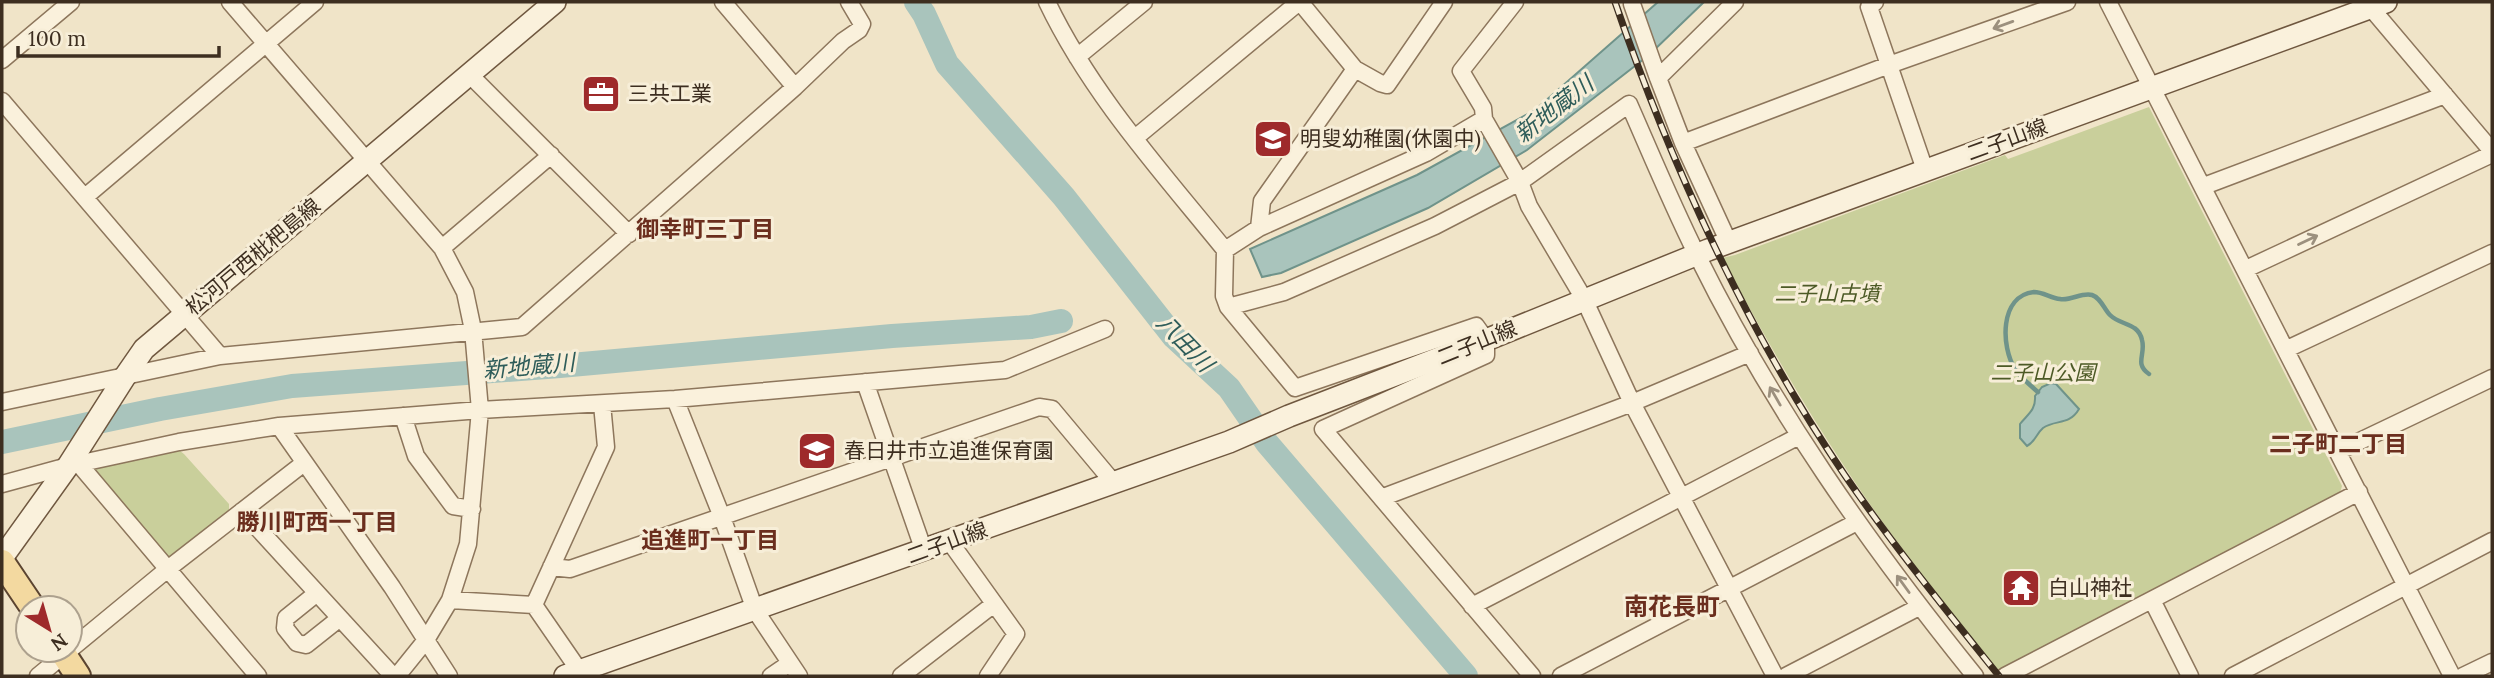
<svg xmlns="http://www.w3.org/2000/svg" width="2494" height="678" font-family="Lora,'Noto Sans JP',serif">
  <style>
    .green { fill: #c9cf9b }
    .water { fill: #a9c4bc; stroke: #6f938a; stroke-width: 2 }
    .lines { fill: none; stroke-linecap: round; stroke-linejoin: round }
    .stream { stroke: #6f938a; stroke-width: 4.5 }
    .river { stroke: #a9c4bc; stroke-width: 24 }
    .street-casing { stroke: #8d765c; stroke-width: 19 }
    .secondary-casing { stroke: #6f573f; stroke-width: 24 }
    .primary-casing { stroke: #5b4430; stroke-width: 28 }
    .street { stroke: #faf1dc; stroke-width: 16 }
    .secondary { stroke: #faf1dc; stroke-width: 21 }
    .primary { stroke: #f3d9a0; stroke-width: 24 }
    .rail-casing { stroke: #3d2e20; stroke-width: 7 }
    .rail { stroke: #f7eed8; stroke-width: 4.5; stroke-dasharray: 13; stroke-linecap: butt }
    .oneway { stroke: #9c907e }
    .labels { text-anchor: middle; stroke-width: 6; stroke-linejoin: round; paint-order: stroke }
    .poi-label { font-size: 21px; fill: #3d2e20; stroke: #f7eed8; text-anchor: start }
    .street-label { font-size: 21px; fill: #3d2e20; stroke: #f7eed8 }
    .park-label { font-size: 21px; font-style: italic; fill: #4d5a26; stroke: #f7eed8 }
    .water-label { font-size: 23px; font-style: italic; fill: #2f5d5a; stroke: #f7eed8 }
    .neighbourhood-label { font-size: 23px; font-weight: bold; fill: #6b2e1e; stroke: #f7eed8 }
    .quarter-label { font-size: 24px; font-weight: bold; fill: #6b2e1e; stroke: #f7eed8 }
  </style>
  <rect width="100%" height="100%" fill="#f0e4c8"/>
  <path class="green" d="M2149,107l193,379 -2,7 -342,178c-51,-64 -103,-128 -148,-196 -47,-70 -88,-143 -128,-217l13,-3 270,-100 3,4z
    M176,448l8,6 45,50v6l-58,47 -6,-1 -73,-87 1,-3z"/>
  <path class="water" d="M1658,2h46l-55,53 -122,95 -99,58 -147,65 -19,4 -12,-28 167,-74 118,-65z
    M2051,383l5,1 23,25c-10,17 -23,10 -36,19 -7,6 -8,14 -16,18l-7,-8v-14c8,-10 16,-14 15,-28l7,-9z"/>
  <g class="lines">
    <path class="stream" d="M2038,392c-8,-7 -17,-14 -23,-23 -14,-22 -16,-73 19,-77 9,0 17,6 26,7 11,2 22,-7 32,-4 9,3 12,14 18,20 11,11 28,7 32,25 4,14 -8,24 7,34"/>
    <path class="river" d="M916,2l8,12 23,50 117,133 110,140 55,51 38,55 199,233
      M2,442l158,-33 132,-23 268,-20 332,-30 139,-9 30,-6"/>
    <g class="street-casing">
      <path id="street" d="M230,2l212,246 23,44 8,38 7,80 -12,134 -18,56 -24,40 -29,36
        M723,2l72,85
        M1047,2c44,92 114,169 178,248l34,-22 167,-75 58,-34
        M1300,2l55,67
        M1515,2l-54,69 22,37 1,11 36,63 9,24 55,93 48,104 143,273
        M1875,2l-6,5 56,163
        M2108,2l344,674
        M2366,2l126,149
        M1632,4l26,74
        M1077,57l67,-55
        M2,60l69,-58
        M470,75l159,159
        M2,101l218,255
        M1135,138l164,-136
        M1683,143l206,-78 178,-63
        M2204,186l241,-91
        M85,197l230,-195
        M1259,228l3,-27 93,-132 25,14 7,2 57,-83
        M1729,243l-46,-100 -25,-65 77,-76
        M442,248l109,-93
        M1225,250l-1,46 4,11 67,81 181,-62 10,14v15l-163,74 209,247
        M2246,269l246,-115
        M1228,307l56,-15 151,-66 85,-44 109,-78c22,50 43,101 68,151 75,152 172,290 278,421
        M2287,349l205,-96
        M865,382l59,169
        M675,399l47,118 33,93 44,66
        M2,402l218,-46 302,-29 273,-240 48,-46 16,-11 3,-6 -13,-22
        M403,416l13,40 37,50 19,3
        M279,426l113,161 57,89
        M2339,451l153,-73
        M79,464l179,212
        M2,484l66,-18 111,-24 100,-16 201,-16 195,-11 330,-29 100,-41
        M1381,498l251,-95 118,-50
        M242,511l151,165
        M950,542l66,92 -28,42
        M551,567l19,2 469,-162 13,2 61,73
        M317,593l-31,25 -1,10 12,15 9,2 34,-27
        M450,600l84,5 72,-158 -4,-43
        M2152,600l38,76
        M534,605l49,71
        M1472,606l327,-170
        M38,676l131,-108 135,-105
        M771,676l19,-13
        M901,676l93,-72
        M1561,676l296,-154
        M1786,676l133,-69
        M2005,676l354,-184
        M2233,676l259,-135
        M2463,676l29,-14"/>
    </g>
    <g class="secondary-casing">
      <path id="secondary" d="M2,558l66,-92 58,-91 18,-26 411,-347
        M565,676l664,-234 60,-26 197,-76 222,-90 678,-248"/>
    </g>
    <g class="primary-casing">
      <path id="primary" d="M2,562l31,46
        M61,650l17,26"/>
    </g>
    <use href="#street" class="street"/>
    <use href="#secondary" class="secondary"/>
    <use href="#primary" class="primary"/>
    <g class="rail-casing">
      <path id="rail" d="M1615,2c55,161 133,331 229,472 48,70 102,136 155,202"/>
    </g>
    <use href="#rail" class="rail"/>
  </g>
  <defs><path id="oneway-shaft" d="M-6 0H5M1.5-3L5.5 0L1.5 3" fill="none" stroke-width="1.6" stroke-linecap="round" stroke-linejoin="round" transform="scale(1.75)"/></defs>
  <g class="oneway">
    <use href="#oneway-shaft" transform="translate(2003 25) rotate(160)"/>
    <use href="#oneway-shaft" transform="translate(2308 240) rotate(-25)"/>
    <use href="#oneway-shaft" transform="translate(1775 396) rotate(-120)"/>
    <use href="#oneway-shaft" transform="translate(1903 584) rotate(-126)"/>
  </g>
  <defs>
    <g id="office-square" transform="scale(2.0125)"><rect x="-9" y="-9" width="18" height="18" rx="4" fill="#9e2a2b" stroke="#f7eed8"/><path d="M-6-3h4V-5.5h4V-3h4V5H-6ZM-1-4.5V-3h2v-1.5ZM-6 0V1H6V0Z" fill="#fff"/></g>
    <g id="school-square" transform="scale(2.0125)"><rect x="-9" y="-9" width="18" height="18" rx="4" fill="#9e2a2b" stroke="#f7eed8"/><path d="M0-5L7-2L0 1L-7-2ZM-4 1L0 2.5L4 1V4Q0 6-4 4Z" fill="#fff"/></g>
    <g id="temple-square" transform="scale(2.0125)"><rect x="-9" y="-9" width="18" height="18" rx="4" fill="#9e2a2b" stroke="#f7eed8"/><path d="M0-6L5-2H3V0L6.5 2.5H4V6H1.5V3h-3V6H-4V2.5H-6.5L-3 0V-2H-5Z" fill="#fff"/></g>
  </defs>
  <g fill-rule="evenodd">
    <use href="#office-square" x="601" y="94"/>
    <use href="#school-square" x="1273" y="139"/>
    <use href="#school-square" x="817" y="451"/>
    <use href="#temple-square" x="2021" y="588"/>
  </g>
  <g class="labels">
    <g class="poi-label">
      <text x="628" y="101">三共工業</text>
      <text x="1300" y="146">明叟幼稚園(休園中)</text>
      <text x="844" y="458">春日井市立追進保育園</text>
      <text x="2048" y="595">白山神社</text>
    </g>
    <g class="street-label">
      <text transform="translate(2007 140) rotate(-20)" y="7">二子山線</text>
      <text transform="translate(253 257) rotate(-40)" y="7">松河戸西枇杷島線</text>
      <text transform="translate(1477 343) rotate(-22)" y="7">二子山線</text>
      <text transform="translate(947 543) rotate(-20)" y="7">二子山線</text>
    </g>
    <g class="park-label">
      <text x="1827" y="301">二子山古墳</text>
      <text x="2043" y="380">二子山公園</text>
    </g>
    <g class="water-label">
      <text transform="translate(1554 109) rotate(-38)" y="8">新地蔵川</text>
      <text transform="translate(1185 343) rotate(46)" y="8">八田川</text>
      <text transform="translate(529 366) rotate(-5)" y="8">新地蔵川</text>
    </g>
    <g class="neighbourhood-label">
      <text x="705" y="237">御幸町三丁目</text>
      <text x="2338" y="452">二子町二丁目</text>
      <text x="317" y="530">勝川町西一丁目</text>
      <text x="710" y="548">追進町一丁目</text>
    </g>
    <g class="quarter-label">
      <text x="1672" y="615">南花長町</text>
    </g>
  </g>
  <rect width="2494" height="678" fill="none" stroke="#3d2e20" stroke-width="7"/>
  <g transform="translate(49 629) rotate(143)"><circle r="33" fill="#f7eed8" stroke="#ada18e" stroke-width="2"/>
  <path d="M0-5L12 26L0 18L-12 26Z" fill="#9e2a2b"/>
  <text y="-10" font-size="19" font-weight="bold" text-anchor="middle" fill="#3d2e20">N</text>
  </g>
  <path d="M18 46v10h201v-10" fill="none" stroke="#3d2e20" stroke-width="3.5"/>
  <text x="28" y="46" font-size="21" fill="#3d2e20" stroke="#f7eed8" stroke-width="5" paint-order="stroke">100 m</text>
</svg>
